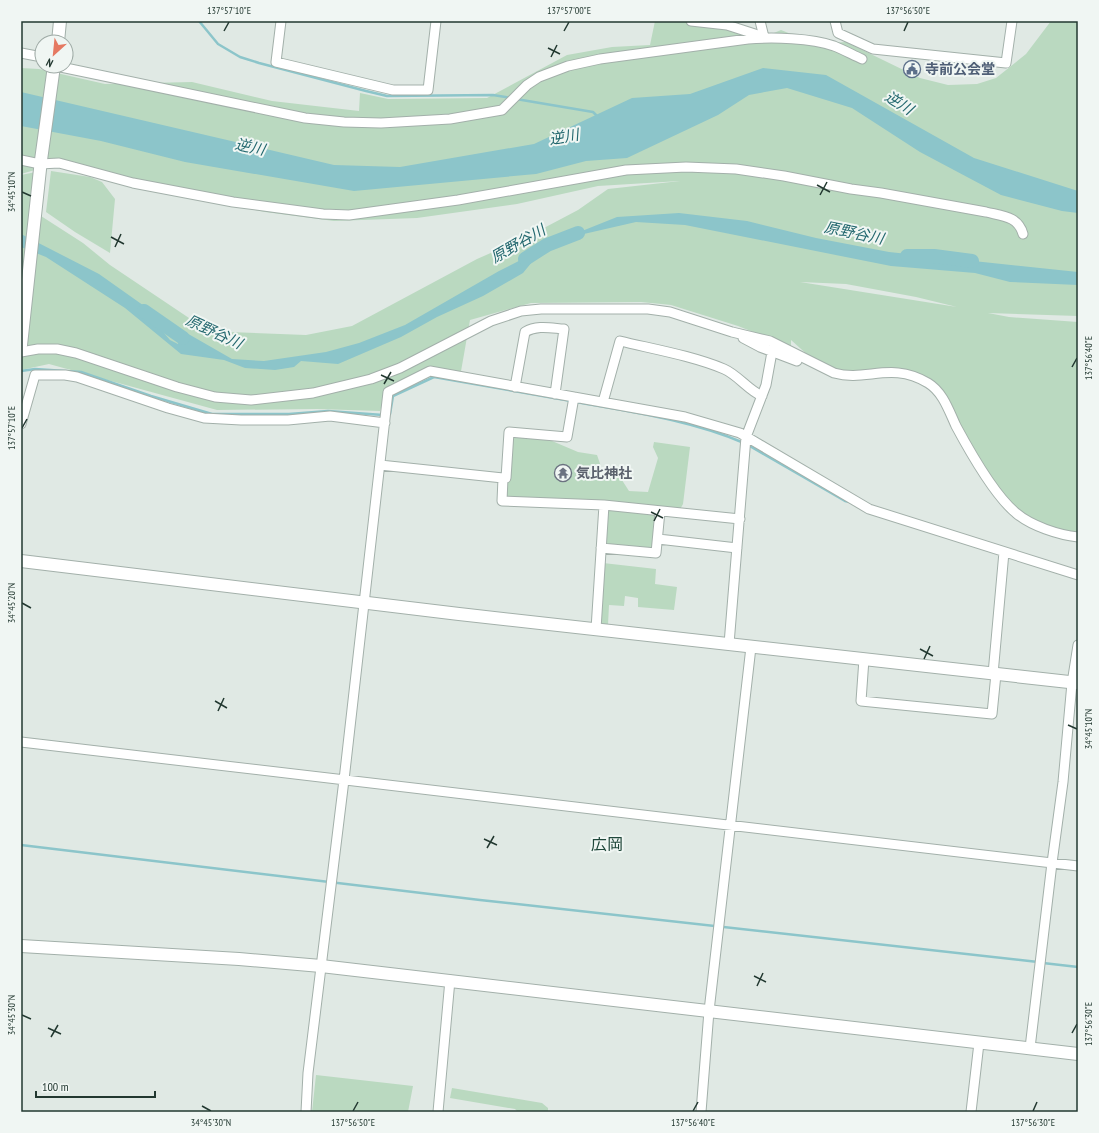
<svg xmlns="http://www.w3.org/2000/svg" width="1099" height="1133" font-family="'PT Sans Narrow','Noto Sans JP',sans-serif">
  <style>
    .green { fill: #bad9c0; fill-rule: evenodd }
    .water { fill: #8cc5ca; fill-rule: evenodd }
    .lines { fill: none; stroke-linecap: round; stroke-linejoin: round }
    .stream { stroke: #8cc5ca; stroke-width: 2.5 }
    .river { stroke: #8cc5ca; stroke-width: 14 }
    .minor-casing { stroke: #a3b0aa; stroke-width: 11 }
    .tertiary-casing { stroke: #a3b0aa; stroke-width: 14 }
    .minor { stroke: #fff; stroke-width: 9 }
    .tertiary { stroke: #fff; stroke-width: 12 }
    .ticks { fill: none; stroke: #223830; stroke-width: 1.5 }
    .labels { text-anchor: middle; stroke-width: 4; stroke-linejoin: round; paint-order: stroke }
    .service-label { font-size: 14px; font-weight: bold; fill: #4e5e75; stroke: #f0f6f3; text-anchor: start }
    .worship-label { font-size: 14px; font-weight: bold; fill: #5b616d; stroke: #f0f6f3; text-anchor: start }
    .water-label { font-size: 15px; font-style: italic; fill: #22676e; stroke: #f0f6f3 }
    .quarter-label { font-size: 16px; fill: #20483b; stroke: #f0f6f3 }
    .neatline { fill: none; stroke: #223830; stroke-width: 1.5 }
    .ticks-label { font-size: 10px; text-anchor: middle; fill: #223830 }
  </style>
  <rect width="100%" height="100%" fill="#e0e9e4"/>
  <path class="green" d="M655,21h36l73,16 17,-7 35,14 30,-2 74,36 28,7 29,-1 19,-6 30,-24 25,-33h27v295l-90,-3 21,4 69,5v215l-65,-26 -83,-127 -43,-12 -46,-1 -21,-5 -29,-26v7l-53,-21 -67,-21 -30,-3 -110,1 -61,17 -10,57 -32,-5 -42,19 -6,20 -63,-2 -100,1 -168,-46 -28,6v-195l15,-3 5,44 42,27 27,22 79,53 40,14 77,3 46,-9 125,-67 48,-21 53,-28 30,-21 72,-8 -82,5 -81,18 -100,14 -83,3 -69,-9 -99,-20 -107,-29 -38,11v-106l18,1 66,15 87,-2 80,19 87,10 1,-18 28,6 99,-1 80,-43 45,-8 38,-2zM800,282l46,2 70,13 41,10z
    M51,171l39,6 12,5 13,17 -5,54 -35,-21 -29,-20z
    M509,432l36,6 33,14 19,3 7,20 16,2 9,14 19,1 10,-34 -5,-11 1,-5 36,5 -7,57 -5,9 -176,-12z
    M604,507l56,7 -3,37 -56,-4z
    M603,563l53,6 -1,15 22,3 -3,23 -36,-3v-9l-13,-2 -1,10 -15,-1 -1,20 -11,-1z
    M316,1075l97,11 -5,26h-96z
    M452,1088l90,15 6,5v4h-30l-3,-3 -65,-11z"/>
  <path class="water" d="M763,68l63,7 148,83 104,33v22l-16,-2 -61,-16 -81,-43 -68,-44 -65,-20 -38,7 -31,20 -91,43 -41,3 -50,13 -182,17 -169,-29 -84,-21 -80,-15v-34l313,73 66,2 134,-23 98,-46 58,-4z
    M679,213l68,8 69,17 73,14 189,20v13l-68,-3 -35,-9 -84,-7 -206,-41 -49,-3 -74,17 55,-22z
    M21,234l78,40 65,46 68,39 32,2 62,-9 33,-9 46,-18 94,-54 57,-29 -19,14 -14,17 -40,23 -46,21 -36,20 -63,27 -37,-3 -7,6 -19,3 -30,-2 -21,-8 -43,-6 -56,-46 -79,-51 -25,-10zM160,320l19,20 -1,4 -8,-4 -12,-14z"/>
  <g class="lines">
    <path class="stream" d="M199,21l19,23 22,13 19,6 107,28 21,5 106,-1 18,3
      M516,99l77,13 5,5
      M21,371l14,-2 46,3 70,24 61,18h77l39,-3 55,4
      M576,402c56,10 115,18 168,41
      M388,415l2,-1 3,-18 41,-19 137,24
      M748,445l97,56 5,1
      M21,845l459,55 558,62
      M1043,963l35,4"/>
    <path class="river" d="M907,256h27l38,5
      M525,259l22,-14 31,-12
      M144,311l39,27"/>
    <g class="minor-casing">
      <path id="minor" d="M281,21l-5,41 117,28h35l8,-69
        M691,21l36,4 34,11
        M760,21l4,16
        M835,21l3,12 35,16 133,14 6,-42
        M21,53l21,4
        M56,66l249,52 39,4 37,1 69,-4 52,-9 25,-25 12,-8 29,-11 32,-7 148,-20c25,-2 63,-1 86,7 10,4 19,9 28,13
        M21,160l19,4 19,-1 74,20 100,19 90,12 26,1 109,-15 168,-30 60,-3 50,2 48,7 67,13 30,4 105,19c16,4 32,4 37,22
        M743,338l17,9 37,14
        M21,352l17,-3h19l19,4 101,34 38,10 36,3 62,-7 58,-14 29,-11 91,-47 30,-10 20,-2h107l22,3 62,20 38,9 64,32c33,9 57,-12 94,10 15,9 21,28 28,43 14,26 38,69 60,87 15,13 43,22 62,24
        M515,387l10,-55c12,-7 25,-4 39,-3l-9,65
        M603,402l17,-61c33,8 73,15 104,28 14,6 24,21 38,27
        M21,424l14,-49h30l12,2 91,31 36,10 37,2h47l42,-4 55,7
        M380,465l123,13 -1,23 102,4 -8,124
        M503,478h3l3,-46 58,5 7,-40
        M604,505l136,14
        M658,539l79,9
        M601,548l55,5 4,-42
        M729,644l17,-207 20,-52 6,-33
        M864,659l-3,42 131,13 4,-40
        M993,674l11,-122
        M21,742l1057,124
        M1030,1048l22,-185 11,-81 9,-99 6,-38
        M306,1112l2,-39 36,-293 44,-388 42,-21 255,46 55,16 129,76 209,66
        M438,1112l12,-132
        M701,1112l8,-101 42,-364
        M971,1112l8,-69"/>
    </g>
    <g class="tertiary-casing">
      <path id="tertiary" d="M58,42l2,-21
        M21,345l20,-185 13,-94
        M21,561l438,53 619,69
        M21,946l218,13 82,7 757,88"/>
    </g>
    <use href="#minor" class="minor"/>
    <use href="#tertiary" class="tertiary"/>
  </g>
  <path class="ticks" d="M224,31l5,-9M564,31l5,-9M904,31l4,-9M548,48l12,6M551,57l6,-12M817,185l13,7M22,192l9,4M820,195l7,-13M111,237l13,7M115,247l6,-13M1072,367l5,-9M381,375l13,6M384,384l7,-12M22,428l5,-9M651,512l12,6M654,521l6,-12M22,603l9,5M920,649l13,7M924,659l6,-13M215,701l12,7M218,711l6,-13M1068,725l9,4M484,839l13,6M487,848l7,-12M754,976l12,6M757,986l6,-13M22,1015l9,4M48,1028l13,6M1072,1033l5,-9M51,1037l7,-12M202,1106l9,5M353,1111l5,-9M693,1111l5,-9M1033,1111l4,-9"/>
  <defs>
    <g id="civic-ring" transform="scale(0.9)"><circle r="9.5" fill="#f0f6f3" stroke="#5c6f8a" stroke-width="1.5"/><path d="M-.6-6.5H3V-4.5H.6V-3L4-1V1h2V6H-6V1h2V-1L-.6-3ZM-1.2 2.5V6h2.4V2.5Z" fill="#5c6f8a"/></g>
    <g id="temple-ring" transform="scale(0.9)"><circle r="9.5" fill="#f0f6f3" stroke="#6b7280" stroke-width="1.5"/><path d="M0-6L5-2H3V0L6.5 2.5H4V6H1.5V3h-3V6H-4V2.5H-6.5L-3 0V-2H-5Z" fill="#6b7280"/></g>
  </defs>
  <g fill-rule="evenodd">
    <use href="#civic-ring" x="912" y="69"/>
    <use href="#temple-ring" x="563" y="473"/>
  </g>
  <g class="labels">
    <g class="service-label">
      <text x="925" y="74">寺前公会堂</text>
    </g>
    <g class="worship-label">
      <text x="576" y="478">気比神社</text>
    </g>
    <g class="water-label">
      <text transform="translate(899 103) rotate(32)" y="5">逆川</text>
      <text transform="translate(564 137) rotate(-10)" y="5">逆川</text>
      <text transform="translate(250 147) rotate(12)" y="5">逆川</text>
      <text transform="translate(854 233) rotate(12)" y="5">原野谷川</text>
      <text transform="translate(518 244) rotate(-30)" y="5">原野谷川</text>
      <text transform="translate(214 332) rotate(25)" y="5">原野谷川</text>
    </g>
    <g class="quarter-label">
      <text x="607" y="850">広岡</text>
    </g>
  </g>
  <rect width="1099" height="1133" fill="none" stroke="#f0f6f3" stroke-width="44"/>
  <g transform="translate(54 54) rotate(207)"><circle r="19" fill="#f0f6f3" stroke="#9eaaa5"/>
  <path d="M0-3L7 15L0 10L-7 15Z" fill="#e57962"/>
  <text y="-6" font-size="11" font-weight="bold" text-anchor="middle" fill="#223830">N</text>
  </g>
  <path d="M36 1091v6h119v-6" fill="none" stroke="#223830" stroke-width="2"/>
  <text x="42" y="1091" font-size="12" fill="#223830" stroke="#f0f6f3" stroke-width="3" paint-order="stroke">100 m</text>
  <rect x="22" y="22" width="1055" height="1089" class="neatline"/>
  <g class="ticks-label">
    <text x="229" y="14">137°57'10"E</text>
    <text x="569" y="14">137°57'00"E</text>
    <text x="908" y="14">137°56'50"E</text>
    <text transform="translate(11 192) rotate(-90)" y="4">34°45'10"N</text>
    <text transform="translate(1088 358) rotate(-90)" y="4">137°56'40"E</text>
    <text transform="translate(11 428) rotate(-90)" y="4">137°57'10"E</text>
    <text transform="translate(11 603) rotate(-90)" y="4">34°45'20"N</text>
    <text transform="translate(1088 729) rotate(-90)" y="4">34°45'10"N</text>
    <text transform="translate(11 1015) rotate(-90)" y="4">34°45'30"N</text>
    <text transform="translate(1088 1024) rotate(-90)" y="4">137°56'30"E</text>
    <text x="211" y="1126">34°45'30"N</text>
    <text x="353" y="1126">137°56'50"E</text>
    <text x="693" y="1126">137°56'40"E</text>
    <text x="1033" y="1126">137°56'30"E</text>
  </g>
</svg>
